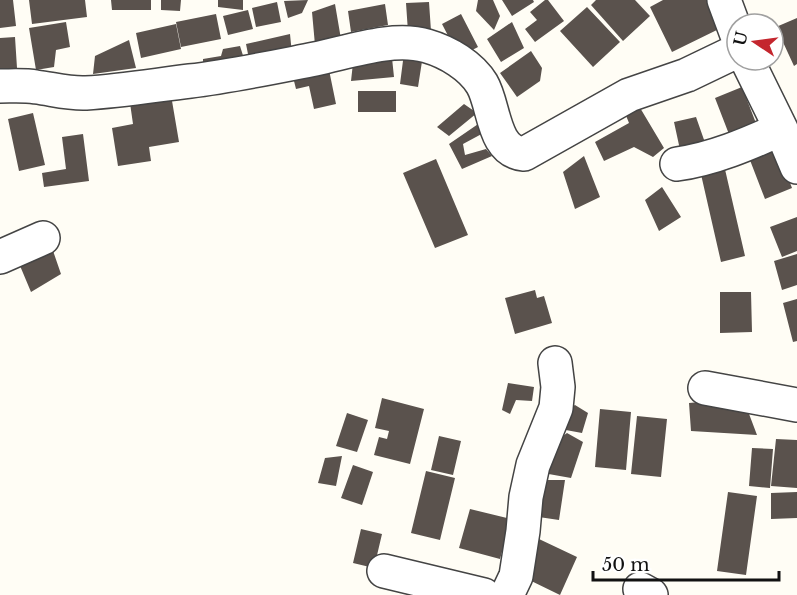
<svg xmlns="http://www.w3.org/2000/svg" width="797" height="595" font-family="'Libre Baskerville',serif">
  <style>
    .building { fill: #5a524d }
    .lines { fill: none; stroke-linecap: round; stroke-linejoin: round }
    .minor-casing { stroke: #444; stroke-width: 36 }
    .minor { stroke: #fff; stroke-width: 33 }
  </style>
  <rect width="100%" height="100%" fill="#fffdf5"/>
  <path class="building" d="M0,0h13l3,26 -16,2z
    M29,0h56l2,17 -55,7z
    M111,0h40v10h-39z
    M161,0h20l-1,11 -19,-1z
    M218,0h25v10l-25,-3z
    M308,0l-6,13 -14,5 -4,-17z
    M478,0h15l7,16 -6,14 -18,-19z
    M502,0h31l1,2 -22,14z
    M545,0h3l16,21 -29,21 -10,-13 12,-9 -7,-8z
    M596,0h39l15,16 -27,25 -32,-36z
    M663,0h47l13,27 -51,25 -22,-45z
    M277,2l4,20 -25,5 -4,-19z
    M429,2l2,29 -23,1 -2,-29z
    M335,4l7,41h-27l-3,-33z
    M385,4l3,21 -37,7 -3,-21z
    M587,7l33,35 -27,25 -33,-36z
    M248,10l5,19 -25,6 -5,-19z
    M216,14l5,25 -40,8 -5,-25z
    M461,14l17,33 -19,10 -17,-33z
    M797,18v46l-3,2 -18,-39z
    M66,22l4,25 -14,3 -2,17 -18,3 -7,-42z
    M512,22l12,26 -23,14 -14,-23z
    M176,24l5,25 -40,9 -5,-25z
    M290,34l2,20 -43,5 -3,-15z
    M15,37l2,31 -17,2v-32z
    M129,40l7,28 -43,6 2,-18z
    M240,46l6,19 -43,1v-7l18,-3 2,-7z
    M531,51l11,17 -2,13 -23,16 -17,-24z
    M404,53l19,2 -5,32 -18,-3z
    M392,58l2,19 -43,4 2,-18z
    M328,65l8,39 -22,5 -5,-23 -13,3 -4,-16z
    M742,87l17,44 -27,11 -17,-44z
    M358,91h38v21h-38z
    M171,95l8,47 -30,5 2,14 -33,5 -6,-38 21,-4 -3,-21z
    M633,96l31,52 -11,9 -19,-10 -30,14 -9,-19 34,-19 -6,-15z
    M464,104l13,9 -28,23 -12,-9z
    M33,113l12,52 -26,6 -11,-52z
    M696,117l13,37 -27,5 -8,-37z
    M484,120l5,10 -26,14 2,11 21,-6 6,7 -30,13 -13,-25z
    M83,134l6,47 -45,6 -2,-14 24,-4 -4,-32z
    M775,144l17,44 -27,11 -17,-44z
    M584,156l16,41 -25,12 -12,-37z
    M436,159l32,76 -33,13 -32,-75z
    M724,165l21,91 -24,6 -21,-92z
    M662,187l19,30 -22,14 -14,-31z
    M797,217v34l-15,6 -12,-30z
    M51,245l10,29 -30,18 -13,-31z
    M797,254v31l-15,5 -8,-29z
    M535,290l2,8 7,-2 8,27 -37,11 -10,-36z
    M720,292h31l1,40 -32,1z
    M797,299v42l-4,1 -10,-39z
    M508,383l26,4 -2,14 -16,-1 -6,14 -8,-4z
    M382,398l42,11 -14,55 -36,-9 5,-18 8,2 2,-8 -14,-3z
    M743,398l14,37 -66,-4 -2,-28z
    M575,405l13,8 -6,20 -27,-5 5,-14z
    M600,409l31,3 -5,58 -31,-3z
    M347,413l21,7 -11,32 -21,-6z
    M637,416l30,3 -6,58 -30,-3z
    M567,433l16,9 -12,36 -28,-5 10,-30z
    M439,436l22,5 -8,34 -22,-5z
    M776,439l21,1v48l-26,-2z
    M752,448l21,1 -3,39 -21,-2z
    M342,456l-6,30 -18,-3 7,-25z
    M353,465l20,7 -11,33 -21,-7z
    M426,471l29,7 -15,62 -29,-7z
    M537,480h28l-6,40 -27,-4z
    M728,492l29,4 -11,79 -29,-4z
    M797,492v26l-26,1v-26z
    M470,509l41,10 -11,40 -41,-11z
    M361,529l21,5 -8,34 -21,-5z
    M539,539l38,18 -17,38 -39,-19z"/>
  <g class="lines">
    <g class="minor-casing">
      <path id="minor" d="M724,0l13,35
        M747,60l34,69 16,38
        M0,86c12,0 24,-1 36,1 16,2 34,7 50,6 35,-2 70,-8 104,-12 42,-5 84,-14 125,-22 34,-7 78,-23 112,-13 21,6 44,20 55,38 13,22 10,67 42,70l105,-59 58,-20 50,-24
        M677,164c36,-5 71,-20 104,-35
        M0,257l43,-19
        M705,388l92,17
        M384,571l100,24
        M640,589l11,6
        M507,595l9,-19 7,-45 3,-34 7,-32 23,-57 2,-21 -3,-24"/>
    </g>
    <use href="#minor" class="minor"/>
  </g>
  <g transform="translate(755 42) rotate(283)"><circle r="28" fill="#ffffff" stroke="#a0a0a0" stroke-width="1.5"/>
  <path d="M0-4.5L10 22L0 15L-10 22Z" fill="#c4262e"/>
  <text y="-9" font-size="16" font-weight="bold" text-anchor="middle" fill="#111111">U</text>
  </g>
  <path d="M593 571v9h186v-9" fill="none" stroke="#111111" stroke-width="3"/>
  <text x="602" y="571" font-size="18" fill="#111111" stroke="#ffffff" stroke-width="4.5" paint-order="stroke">50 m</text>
</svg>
